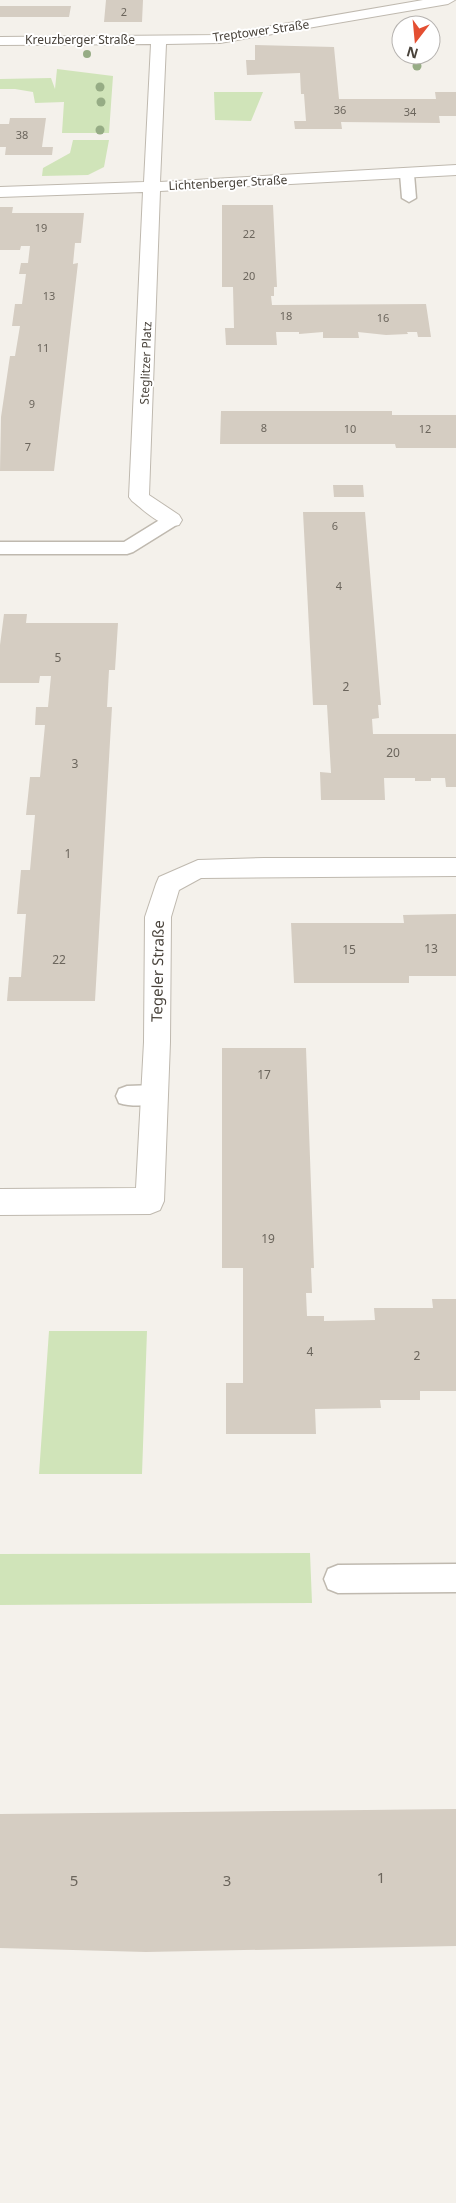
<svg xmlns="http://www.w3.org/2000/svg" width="456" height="2203" font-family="'Noto Sans',sans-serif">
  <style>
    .green { fill: #d0e4b9 }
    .building { fill: #d5cdc2 }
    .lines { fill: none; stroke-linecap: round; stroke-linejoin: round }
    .lane-casing { stroke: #bfb9af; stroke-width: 3 }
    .street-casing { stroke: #bfb9af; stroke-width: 2 }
    .lane { fill: #fff; fill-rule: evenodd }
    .street { fill: #fff; fill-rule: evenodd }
    .tree { fill: #96ac85 }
    .labels { text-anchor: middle; stroke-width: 4; stroke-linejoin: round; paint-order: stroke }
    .far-number-label { font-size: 11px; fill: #6b655c }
    .far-street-label { font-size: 12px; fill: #48423a; stroke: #fff }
    .number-label { font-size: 12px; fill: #6b655c }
    .street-label { font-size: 15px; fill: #48423a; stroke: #fff }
    .near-number-label { font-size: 15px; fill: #6b655c }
  </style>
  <rect width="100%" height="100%" fill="#f4f1eb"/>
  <path class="green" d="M57,69l56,7 -4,57h-47l2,-31 -29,1 -2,-11 -18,-3h-15v-10l51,-1 4,11z
    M214,92h49l-12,29 -36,-1z
    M73,140h36l-5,27 -16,8 -46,1 1,-8 27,-15z
    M49,1331h98l-5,143h-103z
    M310,1553l2,50 -312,2v-51z"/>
  <path class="building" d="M106,0h37l-1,22h-38z
    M0,6h71l-2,11h-69z
    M255,45l79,2 5,52h97l-1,-7h21v24h-17l1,7 -99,-1 1,7h-47l-1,-8h12l-2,-27h-3l-1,-21 -53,2 -1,-15h9z
    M10,118h36l-4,29h11l-1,8h-47l1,-8h-6v-23h9z
    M222,205h51l4,82h-3v9h-3l1,9 154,-1 5,33h-13l-1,-5h-10l1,2 -22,1 -28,-3 1,6h-36v-6l-24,2v-2h-23l1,13h-51l-1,-17h9l-1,-41h-11z
    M0,207h13l-1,6h72l-3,30h-6l-2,21 5,-1 -24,208h-54l1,-54 9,-61h5l5,-30h-8l3,-22h7l4,-30h-7l2,-11h7l2,-17h-9l-1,4h-20z
    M221,411h171v4h64v33h-60l-1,-4h-175z
    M333,485h30l1,12h-30z
    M303,512h62l16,193h-3l1,13 -7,1 1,15h83v53h-10l-1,-9h-14v3h-16v-3h-31l1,22h-64l-1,-28 11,1 -4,-68h-14z
    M4,614h23l-1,9h92l-3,47h-6l-2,37h5l-17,294h-88l2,-24h12l5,-63h-9l4,-44h9l5,-55h-9l4,-38h10l5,-52h-10l1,-18h12l3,-31h-11l-1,7h-39v-38z
    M456,914v62h-47v7h-115l-3,-60h113l-1,-8z
    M222,1048h84l8,220h-3l1,25h-6l1,23h17v5l51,-1 -1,-12h59l-1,-9h24v92h-36v9h-40l1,8 -66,1 1,25h-90v-51h17v-115h-21z
    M456,1809v137l-310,6 -146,-4v-134z"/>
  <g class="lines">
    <g class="lane-casing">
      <path id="lane" d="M407,170l7,4 2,24 -7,4 -7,-4 -2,-24z
        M172,515l6,1 2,4 -2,4 -45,28 -6,2h-127v-12h124l42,-26z
        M155,1085l8,3 3,7 -3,7c-13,4 -31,5 -44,1l-3,-7 3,-7 8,-3z
        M456,1564v28l-118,1 -10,-4 -4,-10 4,-10 10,-4z"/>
    </g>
    <g class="street-casing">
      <path id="street" d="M423,0h32l-7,4 -228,39 -54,1 -6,138 296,-17v10l-296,16 -11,304 30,20 3,5 -3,5c-17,4 -34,-14 -47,-24l-3,-4 14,-305 -143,5v-10l144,-5 7,-138 -151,1v-8l220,-2z
        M264,858h192v18l-255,2 -22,12 -8,27 -1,125 -6,159 -4,9 -10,4 -150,1v-26l136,-1 8,-146 1,-125 11,-33 3,-7 39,-17z"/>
    </g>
    <use href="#lane" class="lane"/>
    <use href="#street" class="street"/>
  </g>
  <g class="tree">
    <circle cx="87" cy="54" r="4"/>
    <circle cx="417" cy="66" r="4.5"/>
    <circle cx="100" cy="87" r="4.5"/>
    <circle cx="101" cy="102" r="4.5"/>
    <circle cx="100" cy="130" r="4.5"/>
  </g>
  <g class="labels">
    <g class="far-number-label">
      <text x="124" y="16">2</text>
      <text x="340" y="114">36</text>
      <text x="410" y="116">34</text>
      <text x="22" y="139">38</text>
      <text x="41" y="232">19</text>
      <text x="249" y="238">22</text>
      <text x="249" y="280">20</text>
      <text x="49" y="300">13</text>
      <text x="286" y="320">18</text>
      <text x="383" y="322">16</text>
      <text x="43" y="352">11</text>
      <text x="32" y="408">9</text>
      <text x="264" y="432">8</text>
      <text x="350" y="433">10</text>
      <text x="425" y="433">12</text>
      <text x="28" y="451">7</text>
      <text x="335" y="530">6</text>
      <text x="339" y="590">4</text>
    </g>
    <g class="far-street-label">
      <text transform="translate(261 31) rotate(-8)" y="4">Treptower Straße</text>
      <text x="80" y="44">Kreuzberger Straße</text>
      <text transform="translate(228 183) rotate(-3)" y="4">Lichtenberger Straße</text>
      <text transform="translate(146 363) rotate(-88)" y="4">Steglitzer Platz</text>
    </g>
    <g class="number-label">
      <text x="58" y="662">5</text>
      <text x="346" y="691">2</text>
      <text x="393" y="757">20</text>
      <text x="75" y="768">3</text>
      <text x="68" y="858">1</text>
      <text x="431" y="953">13</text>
      <text x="349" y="954">15</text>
      <text x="59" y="964">22</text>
      <text x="264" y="1079">17</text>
      <text x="268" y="1243">19</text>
      <text x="310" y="1356">4</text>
      <text x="417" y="1360">2</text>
    </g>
    <g class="street-label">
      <text transform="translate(158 971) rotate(-89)" y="5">Tegeler Straße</text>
    </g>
    <g class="near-number-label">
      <text x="381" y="1883">1</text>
      <text x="74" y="1886">5</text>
      <text x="227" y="1886">3</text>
    </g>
  </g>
  <g transform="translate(416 40) rotate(196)"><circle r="24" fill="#ffffff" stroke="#b6b3b0"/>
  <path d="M0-4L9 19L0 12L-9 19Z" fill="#e44f32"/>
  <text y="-8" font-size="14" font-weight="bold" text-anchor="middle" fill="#48423a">N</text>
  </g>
</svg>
